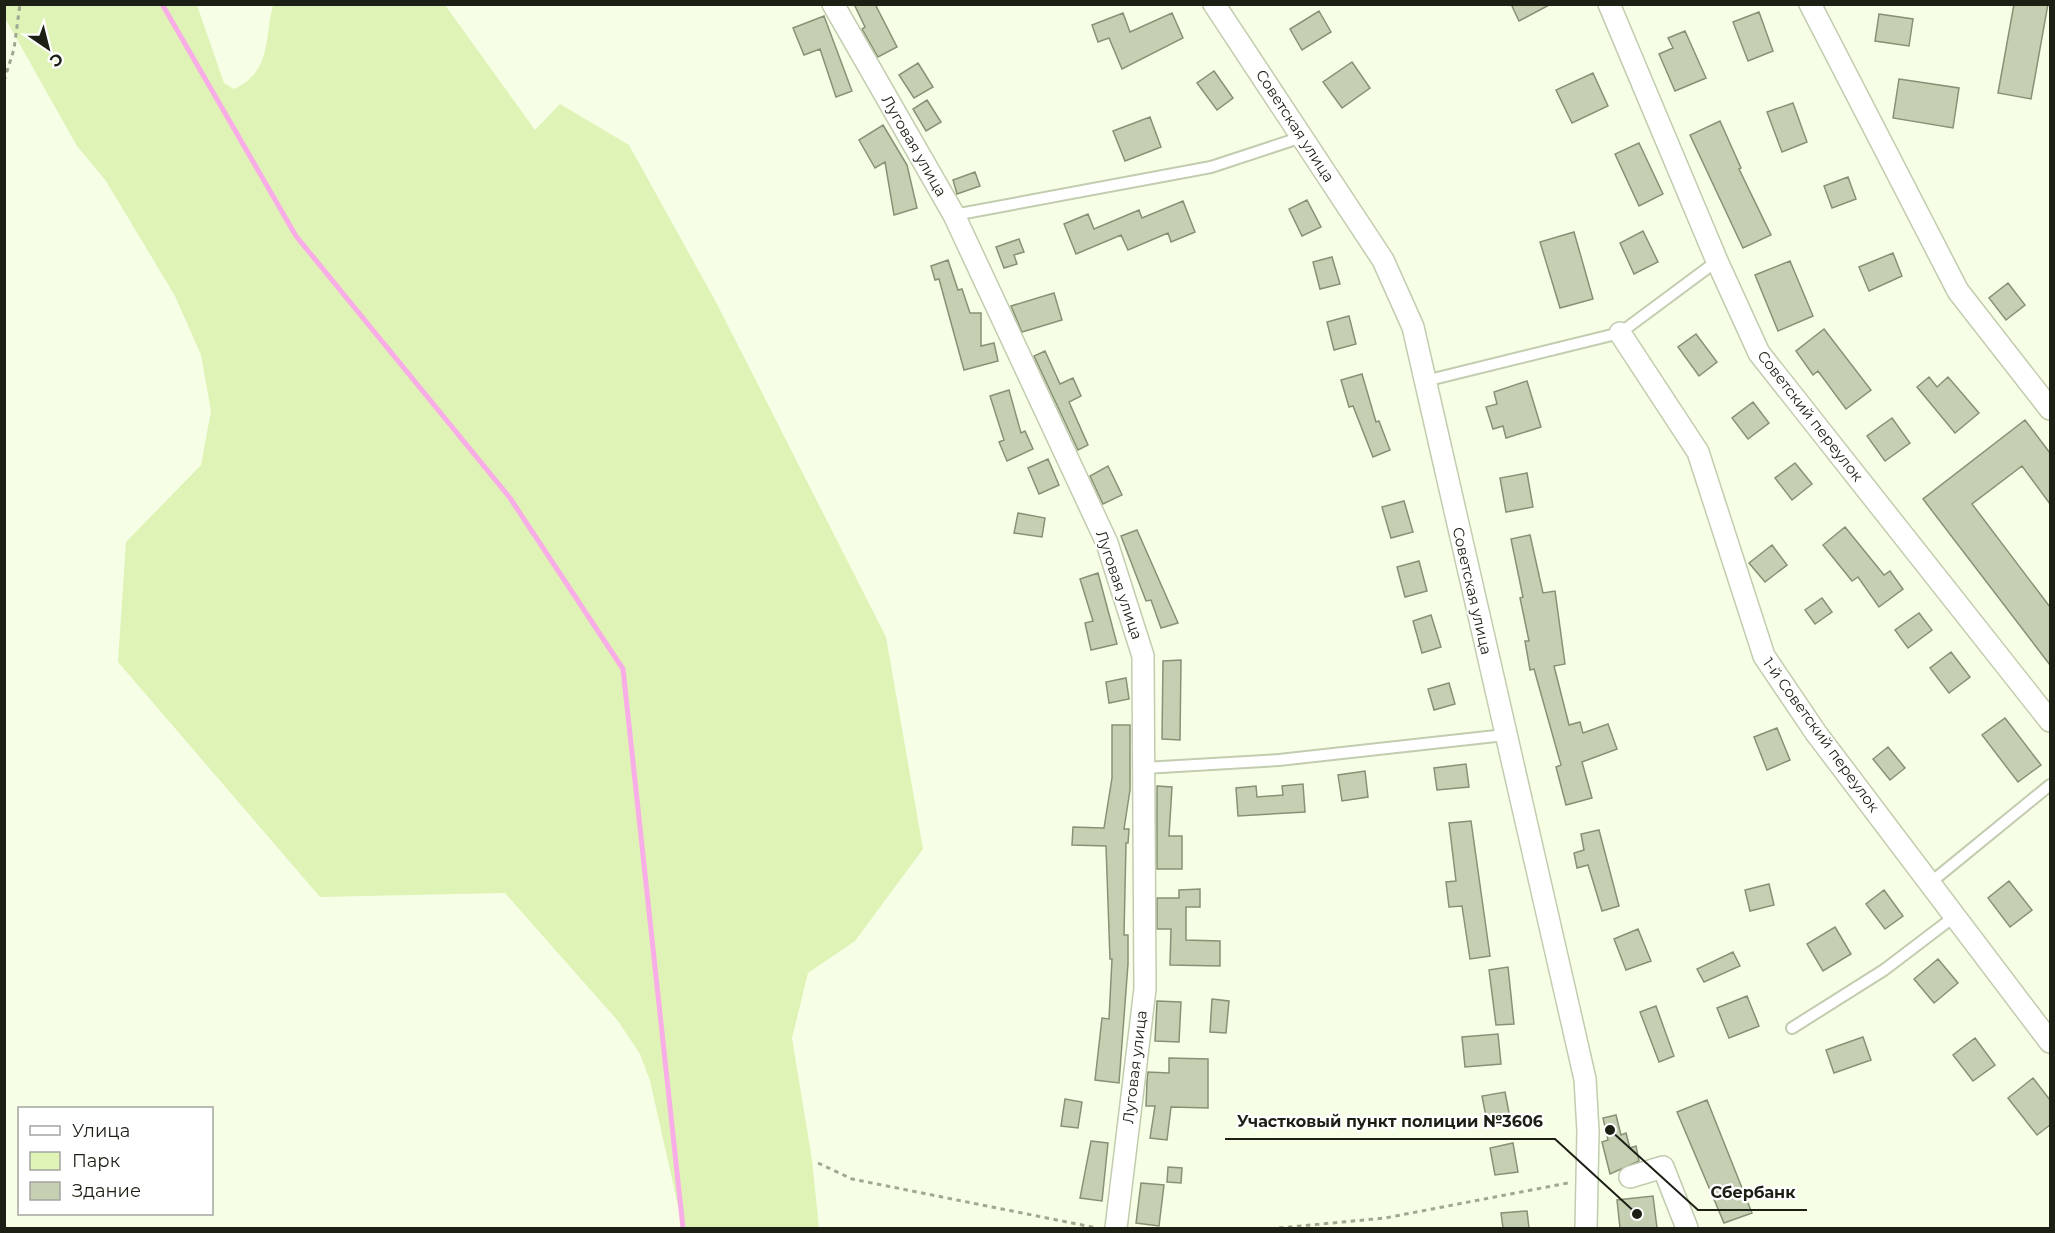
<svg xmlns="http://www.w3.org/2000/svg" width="2055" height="1233" font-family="Montserrat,sans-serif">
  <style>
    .green { fill: #dff3b7 }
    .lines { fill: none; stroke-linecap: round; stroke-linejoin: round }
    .stream { stroke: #f9ade6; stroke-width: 5 }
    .building { fill: #c5d0b2; stroke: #889175; stroke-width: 1.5 }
    .lane-casing { stroke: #c2ccae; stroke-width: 14 }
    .street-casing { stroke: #c2ccae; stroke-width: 24 }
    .path { stroke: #a0a793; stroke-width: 3; stroke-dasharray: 4.5 4.5; stroke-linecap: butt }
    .lane { stroke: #fff; stroke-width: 10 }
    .street { stroke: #fff; stroke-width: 21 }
    .labels { text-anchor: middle; stroke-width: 4.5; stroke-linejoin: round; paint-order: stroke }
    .street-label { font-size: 15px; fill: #1c1f14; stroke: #fff }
    .leader { fill: none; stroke: #1c1f14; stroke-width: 2 }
    .callout-dot { fill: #1c1f14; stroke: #fff; stroke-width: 2 }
    .callout-label { font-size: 16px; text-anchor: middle; font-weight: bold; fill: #1c1f14; stroke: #fff; stroke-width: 4.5; stroke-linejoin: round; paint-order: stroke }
  </style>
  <rect width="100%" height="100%" fill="#f6ffe6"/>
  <path class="green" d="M4,5h193l27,78 10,6c38,-18 30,-49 39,-84h172l90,125 25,-26 69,41 88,159 169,333 37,212 -68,92 -47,32 -16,65 20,122 7,68h-136l-33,-147 -10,-27 -22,-33 -113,-128 -185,4 -202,-235 8,-120 75,-77 10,-54 -10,-56 -26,-59 -69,-115 -29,-35 -72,-128z"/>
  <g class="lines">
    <path class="stream" d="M162,4l134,232 214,262 113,171 60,559"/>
  </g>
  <path class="building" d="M854,4h21l22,43 -19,10 -16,-28 3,-2z
    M1511,4h40l-32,17z
    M2014,4h34l-17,95 -33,-6z
    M1319,11l12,21 -29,18 -12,-21z
    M1759,12l14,39 -25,10 -15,-39z
    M1123,13l7,19 42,-19 11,25 -61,31 -13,-31 -11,4 -6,-17z
    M1879,14l34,5 -4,27 -34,-5z
    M824,16l28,75 -16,6 -16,-48 -16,6 -11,-27z
    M1685,31l21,47 -31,13 -16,-37 14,-6 -5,-10z
    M1352,62l18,26 -28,20 -19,-26z
    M918,63l15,24 -19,11 -15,-23z
    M1214,71l19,27 -16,12 -20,-27z
    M1593,73l15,33 -36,17 -16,-33z
    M1899,79l60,9 -6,40 -60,-10z
    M927,100l14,22 -15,9 -13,-22z
    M1793,103l14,39 -25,10 -15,-40z
    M1150,117l11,30 -36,14 -12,-30z
    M1720,121l21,47 -2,1 32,66 -28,13 -53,-113z
    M883,125l24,40 10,43 -23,7 -9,-53 -10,6 -16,-28z
    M1639,143l24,51 -24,12 -24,-52z
    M975,172l5,14 -23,8 -4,-14z
    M1848,177l8,22 -24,9 -8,-22z
    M1307,200l14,27 -19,9 -13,-27z
    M1183,201l12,31 -24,10 -3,-9 -40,17 -7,-15 -45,19 -12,-30 24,-10 6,15 45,-19 3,8z
    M1643,231l15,31 -24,12 -14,-31z
    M1574,232l19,67 -33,9 -20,-66z
    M1019,239l5,13 -10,3 3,9 -13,4 -8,-21z
    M1893,253l9,23 -33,15 -10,-24z
    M1332,257l8,27 -20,5 -7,-27z
    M948,260l10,30 4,-1 8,24h11v33l13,-3 4,18 -34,9 -25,-91 -4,1 -4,-14z
    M1790,261l23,55 -35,15 -23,-56z
    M2008,283l17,22 -19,15 -17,-22z
    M1054,293l8,27 -40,12 -11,-26z
    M1349,316l7,28 -22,6 -7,-28z
    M1824,329l47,61 -25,19 -28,-38 -5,4 -17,-24z
    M1696,334l21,28 -18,14 -21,-29z
    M1045,351l15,33 13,-6 8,18 -12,6 19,43 -10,5 -44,-94z
    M1362,374l14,48 3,-1 11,29 -17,7 -20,-51 -4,1 -8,-27z
    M1929,377l8,10 11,-10 31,36 -24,20 -38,-46z
    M1527,381l14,46 -35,11 -3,-12 -10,3 -7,-22 11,-3 -3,-12z
    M1009,390l12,43 4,-2 8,18 -26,12 -8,-19 5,-2 -14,-44z
    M1753,402l16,21 -21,16 -16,-21z
    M1892,418l18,25 -25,18 -18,-25z
    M2025,420l25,33v51l-28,-38 -50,38 78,103v58l-127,-166z
    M1048,459l11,26 -20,9 -11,-26z
    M1795,463l17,21 -20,16 -17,-22z
    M1108,466l14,29 -19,9 -13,-28z
    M1527,473l6,34 -27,5 -6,-34z
    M1404,501l9,31 -22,6 -9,-31z
    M1018,513l27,5 -3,19 -28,-4z
    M1845,527l39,48 6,-4 13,18 -24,18 -21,-30 -6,4 -29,-36z
    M1137,530l41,93 -17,5 -10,-28 -5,1 -25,-65z
    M1530,535l13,58 12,-2 10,73 -11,2 15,59 11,-3 3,11 25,-9 9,25 -35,13 10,36 -26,7 -10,-38 5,-2 -27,-96 -4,1 -5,-29h4l-9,-43 3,-1 -12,-58z
    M1772,545l15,20 -22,17 -16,-19z
    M1419,561l8,30 -22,6 -8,-30z
    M1098,573l19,71 -26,6 -6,-27 8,-2 -13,-42z
    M1822,598l10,14 -17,12 -10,-14z
    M1919,613l13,17 -24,18 -13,-18z
    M1431,615l10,32 -19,6 -9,-32z
    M1951,652l19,25 -21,16 -19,-25z
    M1181,660l-1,80 -18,-1 1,-78z
    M1126,678l3,21 -20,4 -3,-21z
    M1449,683l6,21 -21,6 -6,-21z
    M2005,718l36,47 -23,17 -36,-47z
    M1112,725h18v65l-6,39h5l-1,14h-2l-2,92h4v29l-9,119 -24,-3 7,-62 7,1 3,-60h-2l-4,-113 -34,-1 1,-18 31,1 8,-50z
    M1777,728l13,32 -23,10 -13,-33z
    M1888,747l17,21 -15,12 -17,-21z
    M1466,764l3,23 -32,3 -3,-22z
    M1365,771l3,26 -26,4 -4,-26z
    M1303,784l2,28 -67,4 -2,-28 20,-2 1,11 26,-2 -1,-9z
    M1157,786l15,1 -3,49h13v33h-25z
    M1471,821l19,135 -20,3 -8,-53 -13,1 -3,-25 10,-1 -7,-58z
    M1599,830l20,76 -17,5 -14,-46 -11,3 -3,-15 10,-3 -3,-16z
    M2009,881l23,29 -22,17 -22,-29z
    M1769,884l5,21 -24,6 -5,-21z
    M1200,889v18h-14v33l34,1v25l-50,-1 1,-36h-14v-31h22v-8z
    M1884,890l19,26 -18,13 -19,-25z
    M1835,927l16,27 -28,17 -16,-27z
    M1638,929l13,32 -25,9 -12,-31z
    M1733,952l7,14 -36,16 -7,-13z
    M1938,959l20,24 -24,20 -20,-24z
    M1508,967l6,57 -18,1 -7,-55z
    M1747,996l12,30 -30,12 -12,-30z
    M1212,999l17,2 -3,32 -16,-1z
    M1157,1001l24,1 -2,40 -24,-1z
    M1656,1006l18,50 -15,6 -19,-50z
    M1498,1034l3,30 -36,3 -3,-30z
    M1863,1037l8,23 -37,13 -8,-23z
    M1975,1038l20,27 -22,16 -20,-26z
    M1169,1058l39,1v49l-37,-1 -4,33 -17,-2 5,-32h-9l1,-25 1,-9 21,1z
    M2033,1078l17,22v25l-13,10 -29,-37z
    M1505,1092l5,26 -23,4 -5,-26z
    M1065,1099l17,3 -4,26 -17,-2z
    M1707,1100l45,113 -28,10 -47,-111z
    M1616,1115l5,20 5,-2 4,15 6,-2 3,15 -29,13 -8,-32 6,-2 -5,-22z
    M1091,1141l17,2 -6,58 -22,-3z
    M1513,1143l5,29 -23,3 -5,-27z
    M1168,1167l14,1 -1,15 -14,-1z
    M1141,1183l23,2 -5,41 -23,-3z
    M1653,1196l4,32h-37l-3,-28z
    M1527,1211l2,17h-26l-2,-15z"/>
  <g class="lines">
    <g class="lane-casing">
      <path id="lane" d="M954,215l257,-48 91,-30
        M1425,381l195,-48 97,-72
        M1144,768l135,-8 226,-25
        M1930,883l120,-98
        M1792,1028l92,-58 71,-54"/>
    </g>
    <g class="street-casing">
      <path id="street" d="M833,4l121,211 153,328 36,113 2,333 -29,239
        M1214,4l169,256 30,67 172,752 3,52 -2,97
        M1609,4l108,257 42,92 291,368
        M1810,4l148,287 92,118
        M1620,333l78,119 66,204 52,77 234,309
        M1630,1177l33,-10 24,61"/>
    </g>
    <path class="path" d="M4,81l10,-32 6,-45
      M818,1163l34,16 245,49
      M1279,1228l106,-10 183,-35"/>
    <use href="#lane" class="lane"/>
    <use href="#street" class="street"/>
  </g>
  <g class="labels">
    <g class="street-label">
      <text transform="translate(1295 126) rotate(57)" y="5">Советская улица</text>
      <text transform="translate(914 146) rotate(60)" y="5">Луговая улица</text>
      <text transform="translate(1810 416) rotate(52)" y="5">Советский переулок</text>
      <text transform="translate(1119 585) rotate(71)" y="5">Луговая улица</text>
      <text transform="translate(1472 591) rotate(77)" y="5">Советская улица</text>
      <text transform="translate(1821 735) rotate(54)" y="5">1-й Советский переулок</text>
      <text transform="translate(1135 1067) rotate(-83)" y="5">Луговая улица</text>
    </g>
  </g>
  <path class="leader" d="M1637 1214L1555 1139H1225M1610 1130L1698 1210H1807"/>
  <g class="callout-dot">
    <circle cx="1637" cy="1214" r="6"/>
    <circle cx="1610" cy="1130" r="6"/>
  </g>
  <g class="callout-label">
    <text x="1390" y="1127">Участковый пункт полиции №3606</text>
    <text x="1753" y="1198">Сбербанк</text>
  </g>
  <rect width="2055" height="1233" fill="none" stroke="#1c1f14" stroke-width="12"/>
  <rect x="18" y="1107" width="195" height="108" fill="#ffffff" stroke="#a4a5a1" stroke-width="1.5"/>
  <rect x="30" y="1126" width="30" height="9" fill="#ffffff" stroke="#a4a5a1" stroke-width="1.5"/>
  <text x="72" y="1137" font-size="18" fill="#1c1f14">Улица</text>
  <rect x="30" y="1152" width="30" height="18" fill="#dff3b7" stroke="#a4a5a1" stroke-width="1.5"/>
  <text x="72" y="1167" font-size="18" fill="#1c1f14">Парк</text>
  <rect x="30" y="1182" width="30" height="18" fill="#c5d0b2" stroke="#a4a5a1" stroke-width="1.5"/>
  <text x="72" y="1197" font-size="18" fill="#1c1f14">Здание</text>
  <g transform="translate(48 48) rotate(145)" stroke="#ffffff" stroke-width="4.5" paint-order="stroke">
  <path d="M0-4.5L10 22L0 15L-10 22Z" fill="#1c1f14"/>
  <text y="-9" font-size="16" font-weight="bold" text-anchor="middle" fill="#1c1f14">С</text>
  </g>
</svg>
